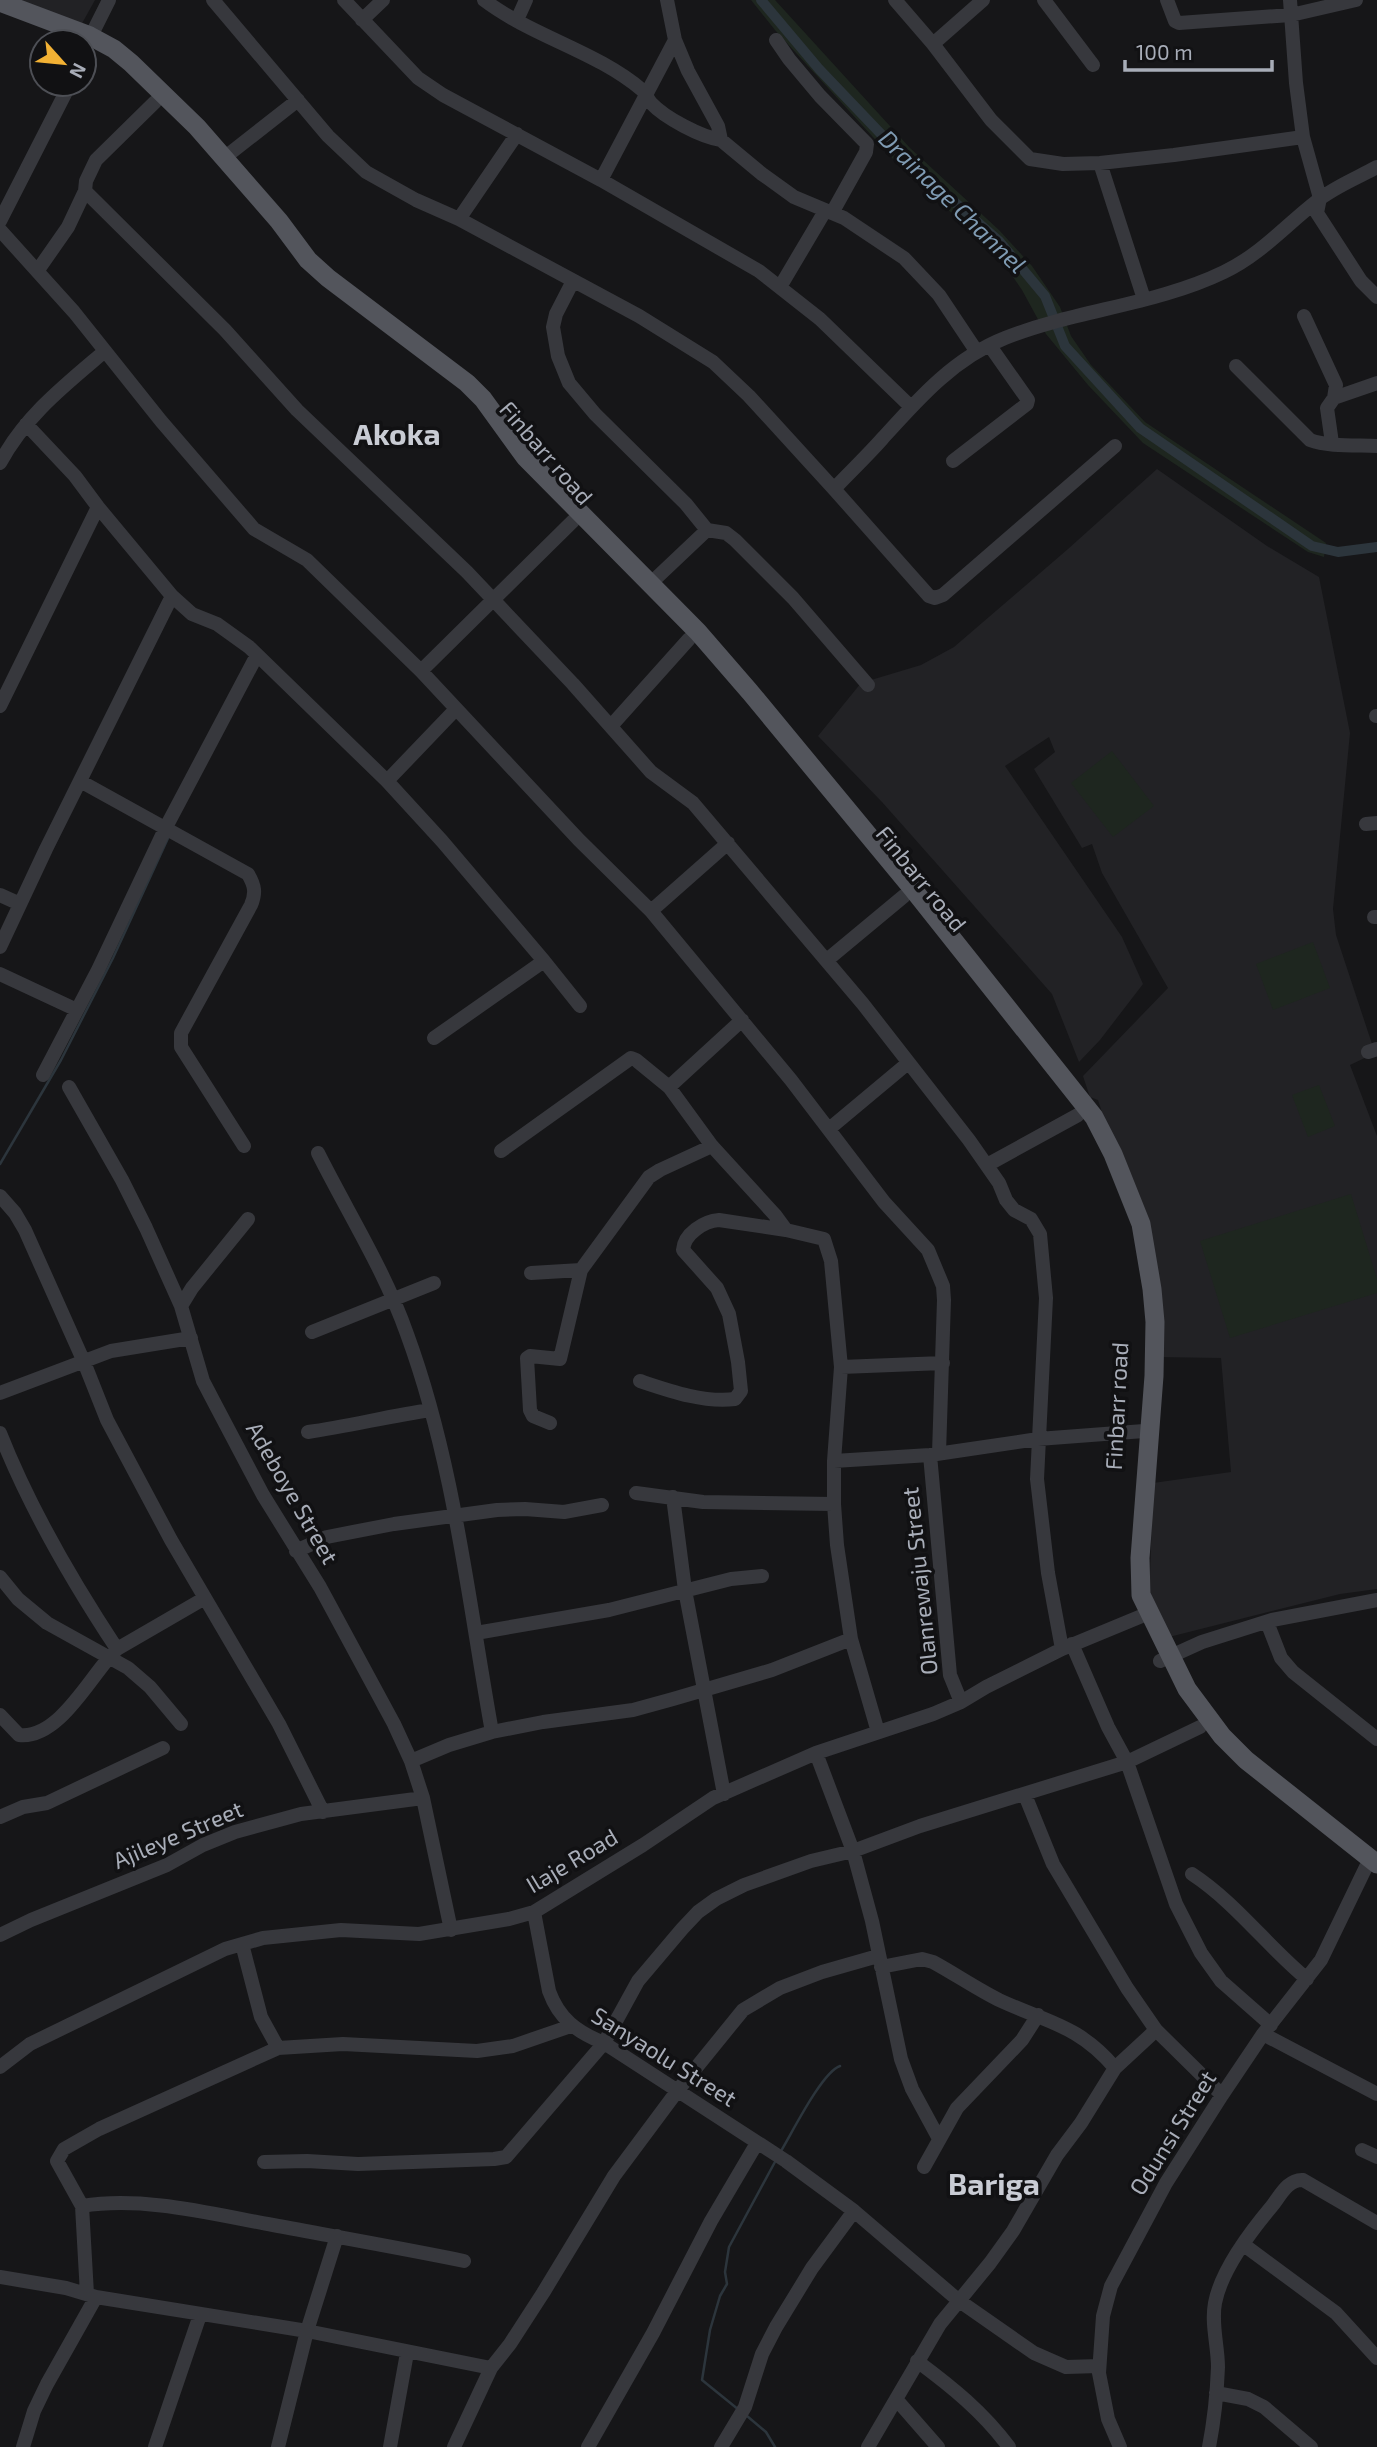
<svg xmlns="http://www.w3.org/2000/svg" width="1377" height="2447" font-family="'Exo 2',sans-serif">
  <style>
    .built { fill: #222225 }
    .green { fill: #1e261f }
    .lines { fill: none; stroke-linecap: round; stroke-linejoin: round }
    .stream { stroke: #2c353c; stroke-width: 2.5 }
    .canal { stroke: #2c353c; stroke-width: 10 }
    .minor { stroke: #37383d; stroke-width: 14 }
    .major { stroke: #53555c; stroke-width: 19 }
    .labels { text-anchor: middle; stroke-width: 7; stroke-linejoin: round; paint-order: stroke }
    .street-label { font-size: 23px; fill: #a8adb8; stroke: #111113 }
    .water-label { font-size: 24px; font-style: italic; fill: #7f9bb3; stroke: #111113 }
    .district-label { font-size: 30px; font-weight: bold; fill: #c9ccd4; stroke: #111113 }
  </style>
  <rect width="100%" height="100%" fill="#161618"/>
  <path class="built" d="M10,0h85l-15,27z
    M1157,469l110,77 52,31 31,156 -17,176 3,26 39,118 -25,12 27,71v453l-37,5 -171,43 -20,-31 4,-123 78,-11 -10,-114 -64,-1v-52l-50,-178 -9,-27 -8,-3 -7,-21 85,-88 -66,-115 -10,-29 -10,4 -48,-79 21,-17 -6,-15 -44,29 117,171 21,47 -43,56 -21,22 -27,-68 -170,-192 -64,-66 43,-53 60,-18 33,-18 114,-98z"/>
  <path class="green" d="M751,0h24l135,148 89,82 33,36 28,41 11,29 20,29 54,57 181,121 -2,14 -16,-5 -165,-109 -55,-58 -42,-51 -24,-44 -26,-38 -91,-80 -130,-142z
    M1112,751l42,55 -41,31 -42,-54z
    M1313,942l17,46 -57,22 -17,-46z
    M1319,1085l16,41 -27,11 -16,-42z
    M1351,1194l26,85v14l-147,45 -30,-97z"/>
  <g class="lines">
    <path class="stream" d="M0,1164l61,-104 52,-102 56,-122
      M781,2151c11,-18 41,-79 59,-85
      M739,2410l-37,-30 8,-50 10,-34 7,-12 -2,-12 4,-25 47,-87
      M747,2416l19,16 9,15"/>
    <path class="canal" d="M761,0l58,69 83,87 97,85 46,55 20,50 75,82 172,118 26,6 39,-5"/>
    <path class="minor" d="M213,0l115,136 38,36 50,28 43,19 180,97 74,46 36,34 85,93 95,107 6,2 8,-3 172,-149
      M344,0l74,78 25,17 158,85 158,91 61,48 90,87
      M484,0c49,37 112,51 158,90 5,4 5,9 9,13 14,15 50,34 70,37
      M667,0l8,40 13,31 30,55 3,14 41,34 32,23 50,21 60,40 35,37 38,57
      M895,0l38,44 58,76 39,39 33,5 37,-1 74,-8 129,-18
      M1044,0l49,65
      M1167,0l8,21 4,2 112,-8 65,-15
      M1290,0l6,83 7,54 17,61 -3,15 44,68 16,16
      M362,20l21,-20
      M517,20l9,-20
      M776,40l13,19 31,37 47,48 -1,8 -34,61
      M933,44l50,-44
      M84,50l25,-50
      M224,158l74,-58
      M1100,163l44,136
      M601,180l74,-140
      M85,191l140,139 72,80 170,162 106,112 78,88 42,31 170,201 106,136 30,43 7,17 8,10 17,9 9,15 6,64 -9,181 11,94 14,76
      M459,219l58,-85
      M0,221l70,-137
      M0,230l74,82 87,109 93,108 53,31 114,111 158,169 72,71 140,169 93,122 44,48 15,36 1,14 -5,153
      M38,270l30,-43 17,-36 1,-10 10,-21 59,-58
      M573,281l-17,33 -3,13 5,29 11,27 26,31 91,90 21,26 19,3 9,7 58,58 75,87
      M780,287l45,-76
      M1304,316l32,69 -2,13 -7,10 5,35
      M1236,366l74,74c18,7 47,5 67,6
      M1334,398l43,-15
      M26,424l49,52 23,31 74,89 20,18 25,10 32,23 138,134 55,60 102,120 -110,77
      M953,461l74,-57 1,-4 -38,-54
      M0,463c25,-47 65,-78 105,-112
      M834,489c16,-17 33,-33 48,-50 36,-40 72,-81 123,-101 70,-28 151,-33 219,-66 36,-17 62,-47 93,-71 17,-14 40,-23 60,-34
      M651,583l56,-53
      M421,671l152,-150
      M0,706l98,-199
      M1376,716h1
      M611,726l78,-87
      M80,781l168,93c7,12 8,19 3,31l-70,128v14l63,99
      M387,781l68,-71
      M1366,824l11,-1
      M0,895l20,9
      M651,911l77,-68
      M1374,917h3
      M0,947l46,-98 126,-253
      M827,960l77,-64
      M544,961l36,45
      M0,974l77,36
      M1368,1052l9,-3
      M43,1075l55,-105 67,-141 92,-174
      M69,1087l53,93 24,48 35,78 22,75 12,23 48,91 57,92 74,137 17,37 12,37 28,132
      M669,1087l73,-67
      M829,1129l79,-66
      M501,1151l130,-93 5,2 33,27 43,59 63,69 11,15
      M318,1153c30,60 67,118 89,181 47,128 61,265 85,398
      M987,1165l91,-50
      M0,1196l15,17 10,17 59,132 23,58 64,120 108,184 44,88
      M531,1273l50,-3
      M181,1306l11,-18 56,-69
      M312,1332l122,-49
      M841,1367l102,-4
      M640,1381c30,10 64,22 95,18l6,-8 -3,-29 -9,-48 -12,-26 -34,-38c1,-16 21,-29 36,-30l67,10 38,9 7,22 10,106 -7,94v43l3,41 14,94 27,93
      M0,1393l111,-42 80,-13
      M550,1423l-17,-7 -3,-6 -3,-52 3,-2 30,3 21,-89 68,-93 11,-7 52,-24
      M308,1432c42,-6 81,-16 123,-22
      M0,1433c30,76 72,148 117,216
      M930,1455l20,220 11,27
      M834,1461l96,-6 108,-16 106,-8
      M636,1493l67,9 131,2
      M673,1497l12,93 39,204
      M296,1551l31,-14 67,-13 103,-14 28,-1 39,3 38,-7
      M0,1577l18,22 29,24 81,45 22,19 31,37
      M1267,1622l14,36 12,14 84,67
      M476,1633l133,-23 122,-31 31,-3
      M1072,1644l36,83 19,35 49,142 25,49 20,28 50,44
      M1160,1661l42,-19 70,-22 105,-20
      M0,1715l19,20c41,5 74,-64 98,-86l88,-51
      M816,1753l37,98 19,70 29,138 11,30 26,48
      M411,1761l38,-16 43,-13 51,-10 90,-12 40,-11 99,-29 79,-31
      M1025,1795l28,69 74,124 29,42 66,65
      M0,1817l23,-10 24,-4 116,-55
      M1192,1874c44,29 75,72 115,105
      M534,1912l15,79c10,28 28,41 55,52l182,118 68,50 104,89 76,53 32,14 33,-1
      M0,1935l31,-15 136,-55 36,-20 32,-13 66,-18 122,-16
      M242,1944l19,73 17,31
      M881,1967l41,-8 11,3c22,12 44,27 66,38 47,22 80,25 116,68
      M1263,2034l114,60
      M0,2067l30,-23 195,-95 38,-11 78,-8 78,4 90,-15 25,-7 109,-67 70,-47 103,-45 117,-39 28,-12 25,-15 76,-38 87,-36
      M1362,2150l15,7
      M264,2162l43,-1 51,3 136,-5 12,-2 98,-114 34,-62 44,-52 16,-17 18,-13 28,-14 67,-24 42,-10 67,-25 207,-64 73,-35
      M924,2167l33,-59 65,-68 16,-25
      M82,2206c62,-10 130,8 191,19 64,12 127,23 191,36
      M1244,2245l92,68 41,45
      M0,2277l66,11 30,9 211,34 184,37
      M87,2294l-5,-88 -25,-45 7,-12 35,-20 179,-81 65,-4 134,7 36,-5 58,-20
      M917,2361c35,26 66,51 92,86
      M1216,2393l32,6 16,8 47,40
      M896,2399l42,48
      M23,2447l11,-36 13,-27 49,-87
      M155,2447l45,-132
      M278,2447l29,-116 30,-95
      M390,2447l17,-94
      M454,2447l37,-79 19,-24 33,-51 71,-117 64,-86 65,-80 37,-22 42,-16 56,-16
      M588,2447l65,-114 58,-112 46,-78
      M721,2447l24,-40 17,-53 14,-27 36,-59 42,-57
      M868,2447l72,-123 50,-61 23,-32 44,-76 24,-32 34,-55 41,-38
      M1120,2447l-12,-28 -9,-46 4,-57 8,-30 55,-103 56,-88 41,-61 58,-74 45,-93
      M1209,2447c5,-26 8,-54 9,-80 0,-21 -7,-43 -3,-64 6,-32 36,-72 57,-97 8,-10 16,-27 31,-26l74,43"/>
    <path class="major" d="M0,2l90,34 24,13 17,14 66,64 82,94 29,39 20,18 139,105 16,16 42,58 173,175 52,60 162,196 182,229 19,37 28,70 11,65 3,33 -1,54 -14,182 1,37 46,94 35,47 24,24 131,104"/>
  </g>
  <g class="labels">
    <g class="street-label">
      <text transform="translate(546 453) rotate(49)" y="8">Finbarr road</text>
      <text transform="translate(921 879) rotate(51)" y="8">Finbarr road</text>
      <text transform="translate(1117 1406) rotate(-87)" y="8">Finbarr road</text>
      <text transform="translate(292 1493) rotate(60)" y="8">Adeboye Street</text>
      <text transform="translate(920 1581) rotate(-96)" y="8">Olanrewaju Street</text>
      <text transform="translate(178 1835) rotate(-23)" y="8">Ajileye Street</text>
      <text transform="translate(572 1861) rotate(-31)" y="8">Ilaje Road</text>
      <text transform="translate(664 2057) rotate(32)" y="8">Sanyaolu Street</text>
      <text transform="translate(1173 2133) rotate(-58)" y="8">Odunsi Street</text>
    </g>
    <g class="water-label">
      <text transform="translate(952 202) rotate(44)" y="8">Drainage Channel</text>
    </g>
    <g class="district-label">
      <text x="397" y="445">Akoka</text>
      <text x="994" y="2195">Bariga</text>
    </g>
  </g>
  <g transform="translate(63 63) rotate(117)"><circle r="33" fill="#111113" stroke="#4d4f55" stroke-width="2"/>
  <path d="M0-5L12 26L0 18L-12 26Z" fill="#f2b134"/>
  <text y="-10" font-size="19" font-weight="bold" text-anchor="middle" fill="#a8adb8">N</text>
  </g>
  <path d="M1125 60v10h147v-10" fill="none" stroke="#a8adb8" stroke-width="3.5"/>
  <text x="1136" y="60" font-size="21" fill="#a8adb8" stroke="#111113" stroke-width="5" paint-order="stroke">100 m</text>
</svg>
